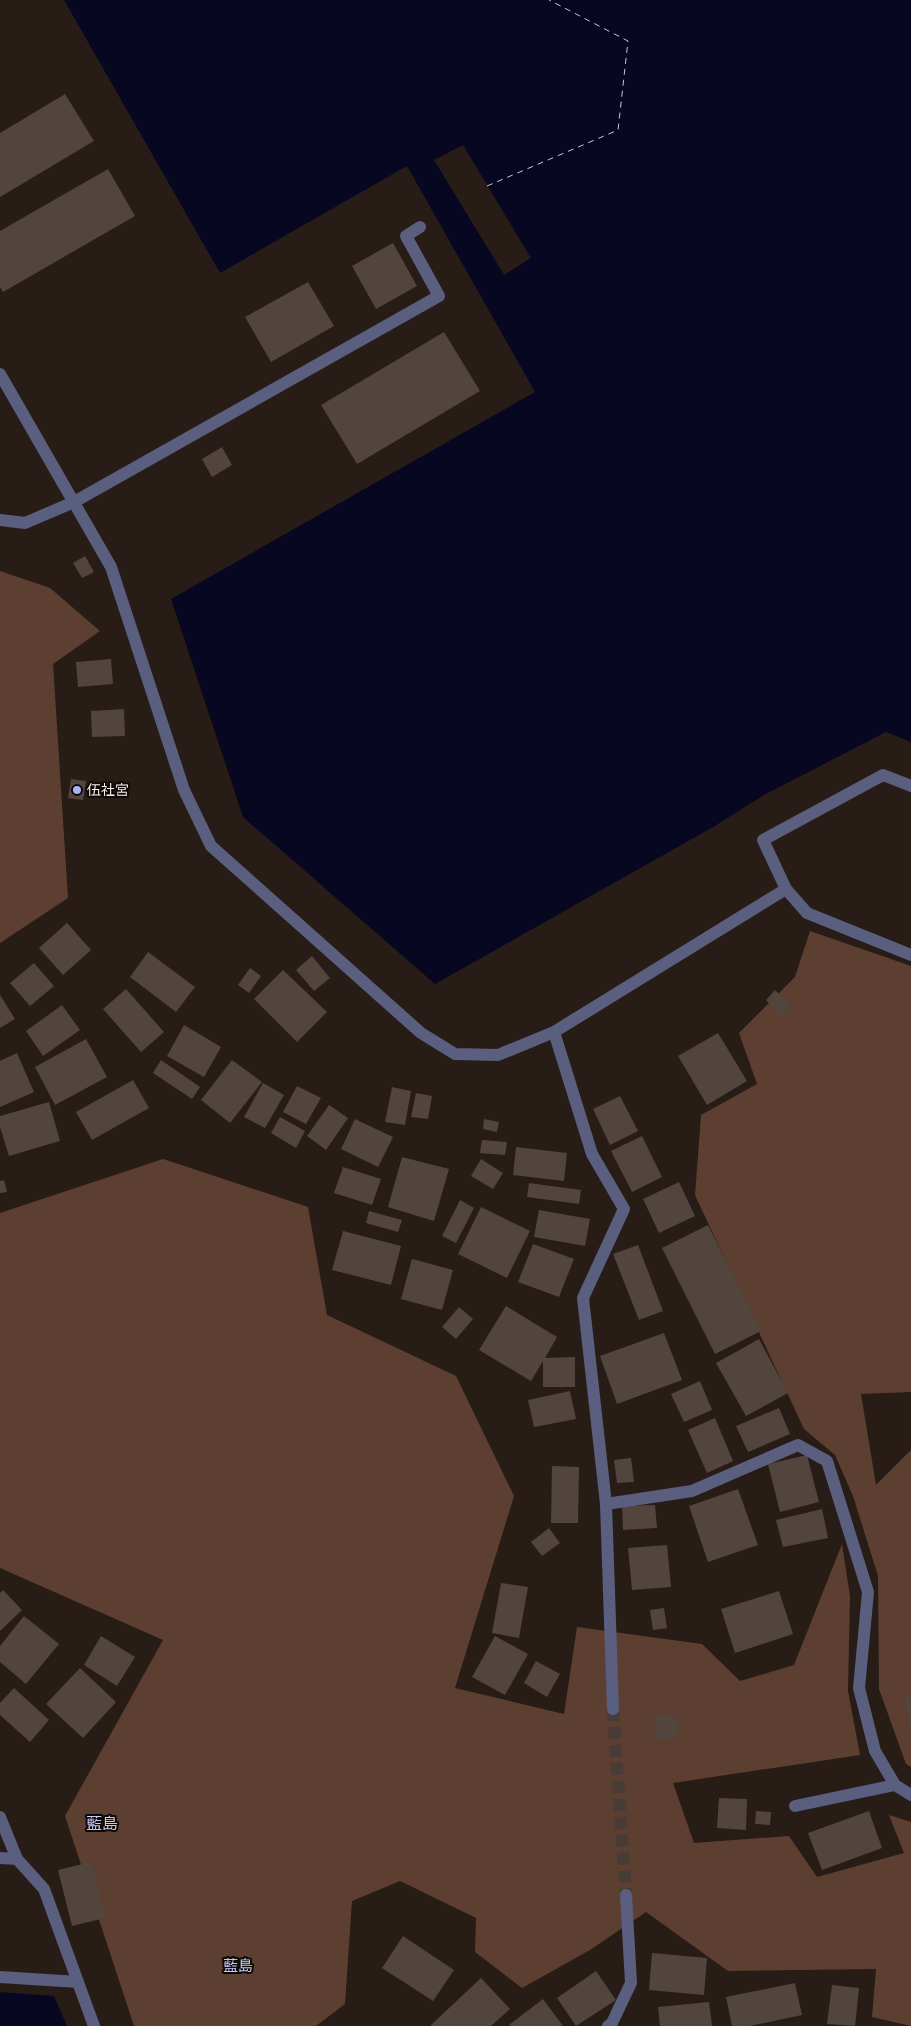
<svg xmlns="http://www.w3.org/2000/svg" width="911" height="2026" font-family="'Roboto Serif','Noto Sans JP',serif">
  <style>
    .green { fill: #5c3f31 }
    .water { fill: #070722 }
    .pier { fill: #281c16 }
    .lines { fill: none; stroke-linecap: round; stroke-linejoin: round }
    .ferry { stroke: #bfc6f6; stroke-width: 1; stroke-dasharray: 6 5; stroke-linecap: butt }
    .building { fill: #52453e }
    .minor-tunnel { stroke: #473c36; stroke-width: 12; stroke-dasharray: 12 6; stroke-linecap: butt }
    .minor { stroke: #5a5e7f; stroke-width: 12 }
    .poi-dot { fill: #a7b1fc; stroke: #0d0806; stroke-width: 2 }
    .labels { text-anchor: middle; stroke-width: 4; stroke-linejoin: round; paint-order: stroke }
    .poi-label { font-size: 14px; fill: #f8efeb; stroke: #0d0806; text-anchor: start }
    .neighbourhood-label { font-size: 15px; fill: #c3caf5; stroke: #0d0806 }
    .quarter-label { font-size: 16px; fill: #c3caf5; stroke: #0d0806 }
  </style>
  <rect width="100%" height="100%" fill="#281c16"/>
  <path class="green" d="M0,571l50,17 50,43 -47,33 15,234 -68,45z
    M810,931l101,35v426l-50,2 15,91 35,-35v317l-5,-3 -27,-75 -1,-113 -25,-80 -18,-41 -31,-26 -109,-234 6,-80 56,-31 -18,-51 56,-56z
    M163,1159l145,48 19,108 129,61 58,120 -59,192 109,26 13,-87 125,17 38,37 54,-16 48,-121 8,52 -2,95 12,64 -187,28 21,60 95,-7 28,41 87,-24 -15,-38 22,7v204l-39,-9 4,-48 -148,2 -82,-59 -56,38 -68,38 -47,-36 1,-34 -76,-37 -48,20 -7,103 -29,22h-182l-69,-210 98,-176 -163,-72v-355z"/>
  <path class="water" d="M64,0h847v742l-25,-10 -122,63 -51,32 -278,157 -192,-167 -72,-218 364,-207 -128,-226 -187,107z
    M0,1992l54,4 13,30h-67z"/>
  <path class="pier" d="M463,145l68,113 -27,17 -70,-115z"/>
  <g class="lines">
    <path class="ferry" d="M487,186l131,-56 10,-89 -79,-41"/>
  </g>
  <path class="building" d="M65,94l29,47 -94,56v-64z
    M108,169l27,47 -132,76 -3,-5v-56z
    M393,243l24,43 -41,23 -24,-43z
    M308,282l26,44 -63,36 -26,-45z
    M444,332l36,59 -123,73 -36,-59z
    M222,447l10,18 -20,12 -10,-18z
    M85,556l9,16 -12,6 -9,-15z
    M111,659l2,25 -35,3 -2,-25z
    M124,709l1,27 -33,1 -1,-26z
    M71,779l15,2 -3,19 -15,-2z
    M67,923l24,27 -28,25 -24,-27z
    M148,952l47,35 -19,25 -46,-35z
    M312,956l18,22 -16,13 -18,-21z
    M34,963l20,23 -24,20 -20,-23z
    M250,968l11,8 -12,17 -11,-8z
    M283,970l44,42 -30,30 -43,-43z
    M126,989l38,43 -23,20 -38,-43z
    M775,990l17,16 -10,10 -16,-16z
    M0,995l15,24 -15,9z
    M62,1005l18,25 -37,26 -17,-25z
    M184,1025l37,22 -17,30 -37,-21z
    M718,1033l29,48 -40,24 -29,-49z
    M86,1039l21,38 -52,28 -20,-38z
    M17,1053l17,39 -34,15v-46z
    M161,1060l39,27 -8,12 -39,-26z
    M232,1060l30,22 -32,41 -29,-23z
    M133,1080l16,28 -57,32 -16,-28z
    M263,1083l21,12 -19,33 -21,-11z
    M297,1086l24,12 -15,26 -23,-12z
    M392,1087l19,4 -6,34 -20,-3z
    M416,1093l16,3 -4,23 -17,-2z
    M620,1096l18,35 -28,14 -17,-36z
    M49,1102l11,39 -51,15 -9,-29v-11z
    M329,1105l19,13 -22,32 -19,-14z
    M280,1117l25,14 -9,17 -25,-15z
    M355,1119l38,18 -15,30 -37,-18z
    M484,1119l15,3 -2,10 -14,-3z
    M642,1136l20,41 -30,15 -21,-41z
    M482,1140l25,2 -2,13 -25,-2z
    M516,1147l51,6 -3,28 -51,-6z
    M402,1157l47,12 -15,52 -46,-14z
    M481,1159l22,14 -10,16 -22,-13z
    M343,1167l38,12 -9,26 -38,-12z
    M4,1180l3,12 -7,1v-12z
    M679,1182l16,34 -36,17 -16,-34z
    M529,1183l52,7 -2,14 -52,-7z
    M460,1200l14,8 -18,35 -14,-7z
    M481,1207l49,24 -23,47 -49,-24z
    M539,1210l51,9 -5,27 -51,-9z
    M369,1211l33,9 -4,12 -32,-9z
    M708,1225l53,106 -46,23 -53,-106z
    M343,1231l58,15 -10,39 -59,-15z
    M533,1244l41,15 -15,38 -41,-15z
    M638,1245l25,66 -24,9 -26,-66z
    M412,1259l41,11 -11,40 -41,-11z
    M506,1306l51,31 -12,21 30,-1v30h-32v-26l-12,20 -52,-31z
    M459,1307l14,12 -17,20 -14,-12z
    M664,1333l18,47 -65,24 -17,-48z
    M759,1339l29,54 -42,23 -30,-53z
    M700,1381l12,29 -28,12 -13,-28z
    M570,1391l6,28 -42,8 -6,-27z
    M779,1408l11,26 -42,18 -12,-26z
    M715,1418l18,43 -26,12 -19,-43z
    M807,1455l12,47 -39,10 -12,-48z
    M631,1458l3,24 -17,1 -3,-23z
    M552,1466l27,1 -1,56h-27z
    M738,1489l20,56 -50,17 -19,-56z
    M655,1505l2,23 -34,2 -1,-24z
    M822,1509l6,29 -45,9 -7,-27z
    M549,1528l11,15 -18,13 -11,-14z
    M667,1545l4,42 -39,3 -4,-42z
    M501,1583l27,4 -9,51 -27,-5z
    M3,1590l19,20 -22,21v-38z
    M779,1591l14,43 -58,19 -14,-44z
    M664,1608l3,20 -14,2 -3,-20z
    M24,1616l35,28 -33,40 -26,-22v-16z
    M101,1636l34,21 -18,29 -33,-21z
    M495,1636l33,18 -23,41 -33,-18z
    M536,1661l24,13 -13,23 -23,-14z
    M80,1668l36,34 -33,36 -37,-34z
    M14,1688l35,32 -19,22 -30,-27v-12z
    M911,1698v29h-1l-6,-28z
    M655,1714l23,1 -1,25 -23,-1z
    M719,1798l28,1 -1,31 -29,-2z
    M756,1811l15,1 -1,13 -15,-1z
    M869,1811l13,37 -60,22 -14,-37z
    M91,1862l14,56 -33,8 -14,-56z
    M403,1936l51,34 -21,31 -51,-33z
    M652,1953l55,5 -3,37 -55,-5z
    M596,1971l20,29 -40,26 -19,-28z
    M481,1978l29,31 -19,17h-61z
    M795,1983l7,32 -52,11h-18l-6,-29z
    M832,1985l27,3 -4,38 -28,-2z
    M543,1999l20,27h-53l-1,-1z
    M709,2002l3,24h-52l-2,-19z"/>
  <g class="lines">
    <path class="minor-tunnel" d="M613,1709l13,186"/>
    <path class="minor" d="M0,374l111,193 73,223 27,56 210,187 34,21 43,1 56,-23 232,-143
      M0,520l25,3 49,-21 365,-206 -33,-60 14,-9
      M911,786l-28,-11 -120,65 23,49 21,24 104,42
      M554,1032l38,122 32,55 -41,89 23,206 7,205
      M606,1504l86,-13 106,-46 29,16 41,131 -9,96 16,63 20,34 16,10
      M795,1806l100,-21
      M0,1817l17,42
      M0,1858l17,1 27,30 50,137
      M0,1977l78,5
      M608,2026l4,-3 19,-40 -5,-88"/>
  </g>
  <circle class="poi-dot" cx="77" cy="790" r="5"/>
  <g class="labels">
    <g class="poi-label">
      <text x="87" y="795">伍社宮</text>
    </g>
    <g class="neighbourhood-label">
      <text x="238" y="1971">藍島</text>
    </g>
    <g class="quarter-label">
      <text x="102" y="1829">藍島</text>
    </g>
  </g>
</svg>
